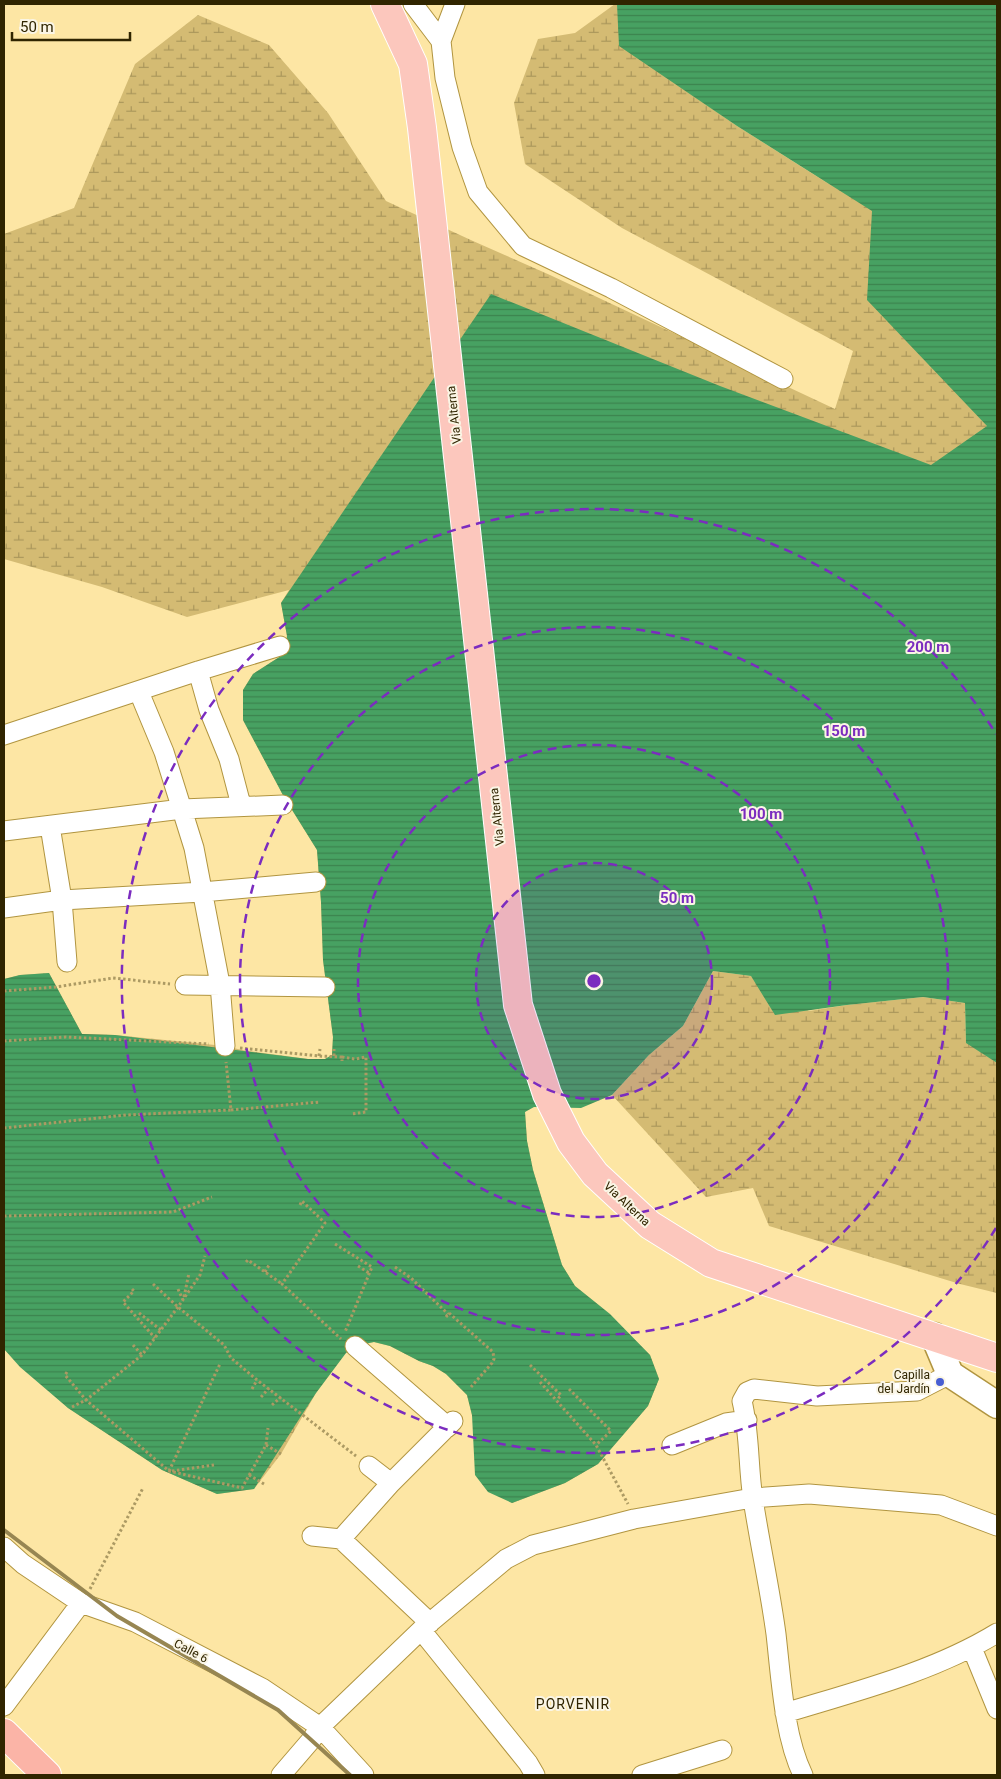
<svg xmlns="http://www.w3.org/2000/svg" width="1001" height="1779" font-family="Roboto,sans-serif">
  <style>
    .wetland { fill: url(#wetland-marsh); fill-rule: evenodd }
    .water { fill: url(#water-rules) }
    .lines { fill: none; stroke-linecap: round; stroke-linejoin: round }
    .minor-casing { stroke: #b19540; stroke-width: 21 }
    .secondary-casing { stroke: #b19540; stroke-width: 29 }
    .primary-casing { stroke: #fff; stroke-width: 30 }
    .trunk-casing { stroke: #fff; stroke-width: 30 }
    .path { stroke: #ac9a63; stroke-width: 3; stroke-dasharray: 2.5 2.5; stroke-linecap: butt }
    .minor { stroke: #fff; stroke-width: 19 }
    .secondary { stroke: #fff; stroke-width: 26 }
    .primary { stroke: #fcc7bd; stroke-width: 28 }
    .trunk { stroke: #fbb4a7; stroke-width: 28 }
    .rail { stroke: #978652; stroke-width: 4 }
    .ring { fill: none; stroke: #7b2cbf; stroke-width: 2.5; stroke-dasharray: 9 6 }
    .poi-dot { fill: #485ed2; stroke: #faf5e5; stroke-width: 2 }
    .labels { text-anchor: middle; stroke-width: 4; stroke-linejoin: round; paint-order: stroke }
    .street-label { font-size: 12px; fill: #302500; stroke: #faf5e5 }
    .poi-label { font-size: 12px; fill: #302500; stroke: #faf5e5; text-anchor: end }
    .neighbourhood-label { font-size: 14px; letter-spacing: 1px; fill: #302500; stroke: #faf5e5 }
    .centre { fill: #7b2cbf; stroke: #faf5e5; stroke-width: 2.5 }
    .ring-label { font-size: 15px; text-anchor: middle; font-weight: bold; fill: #7b2cbf; stroke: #faf5e5; stroke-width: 4; stroke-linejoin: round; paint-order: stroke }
  </style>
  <defs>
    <pattern id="wetland-marsh" width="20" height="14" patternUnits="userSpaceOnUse" patternTransform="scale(1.25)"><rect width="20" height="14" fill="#d4bb73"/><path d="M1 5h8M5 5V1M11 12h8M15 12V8" fill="none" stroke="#ac985c"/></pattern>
    <pattern id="water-rules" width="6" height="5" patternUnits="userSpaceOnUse" patternTransform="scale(1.25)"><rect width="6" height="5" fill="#47a162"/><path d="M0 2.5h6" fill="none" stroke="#3c834e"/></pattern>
  </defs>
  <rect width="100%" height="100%" fill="#fde6a4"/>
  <path class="wetland" d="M615,4h318l64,421 -472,687 2,29 6,29 29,95 13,21 26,21 49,48 9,24 -11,27 -50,58 -33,19 -53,20 -40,-88 -5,-20 -21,-21 -13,-8 -14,-5 -29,-15 -16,-4 -19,4 -9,6 -30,41 -35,61 -27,35 -37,5 -55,-24 -94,-62 -64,-59v-370l16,-4 29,-2 33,61 33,1 110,11 17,4 66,9h17l7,-4 1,-18 -10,-77 -2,-58 -4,-52 -33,-53 -41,-77v-30l10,-16 31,-20 3,-18 -6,-33 8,-13 -102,27 -85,-30 -98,-28v-325l70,-26 61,-144 63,-49 71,30 59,68 58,88 87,40 77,34 285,134 18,-58 -231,-123 -97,-64 -11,-61 24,-64 37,-6zM649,65l183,121 -95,-60z
    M713,971l38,5 58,35 38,-6 76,-8 42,6 1,39 31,21v230l-37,-9 -191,-58 -16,-38 -47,9 -94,-102 37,-40 34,-29z"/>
  <path class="water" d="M617,4h380v1059l-31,-20 -1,-40 -42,-6 -76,8 -72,10 -24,-39 -38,-5 -30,55 -34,29 -37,40 -31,13 -47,-1 -9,5 2,29 6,29 29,95 13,21 35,28 40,41 9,24 -11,27 -50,58 -33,19 -53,20 -24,-11 -13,-17 -3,-60 -5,-20 -21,-21 -13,-8 -14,-5 -29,-15 -16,-4 -19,4 -9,7 -30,40 -62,96 -37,5 -55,-24 -94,-62 -48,-41 -16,-18v-370l16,-4 29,-2 33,61 33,1 193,24h17l7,-4 1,-18 -10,-77 -2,-58 -4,-52 -33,-53 -41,-77v-30l10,-16 31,-20 3,-18 -6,-33 210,-309 229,92 211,79 56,-39 -120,-126 5,-89 -135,-85 -118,-80z"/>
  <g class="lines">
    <g class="minor-casing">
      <path id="minor" d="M413,4l28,37 4,37 17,69 16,45 45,54 88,42 172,91
        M441,41l14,-37
        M198,671l11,39 20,49 12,46
        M139,692l25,60 30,96 26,136 5,62
        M4,735l194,-64 82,-25
        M50,826l12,74 5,62
        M4,831l178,-22 101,-4
        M4,908l58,-8 140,-8 114,-10
        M185,985l140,2
        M355,1346l93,81
        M672,1445l54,-22 21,-3
        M369,1466l22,17
        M312,1536l29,3 89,84
        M341,1539l50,-56 62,-62
        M4,1547l19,17 58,39 54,19 127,66 58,39 44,48
        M421,1630l107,133 7,12
        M972,1648l25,61
        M4,1706l77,-103
        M785,1713c72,-22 148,-41 212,-80
        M281,1775l31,-36 8,-12 101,-97 85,-71 27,-14 101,-26 118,-21 57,-4 132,11 56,21
        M642,1775l80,-25
        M803,1775c-19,-39 -22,-97 -27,-141 -6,-45 -16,-89 -23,-135 -5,-32 -3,-65 -11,-98l5,-9 7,-3 63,7 100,-5 33,-17"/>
    </g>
    <g class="secondary-casing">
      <path id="secondary" d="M934,1336l16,38 47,31"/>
    </g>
    <g class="primary-casing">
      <path id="primary" d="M385,4l28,60 9,64 96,877 29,89 24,48 24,32 55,51 61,38 286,95"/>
    </g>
    <g class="trunk-casing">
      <path id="trunk" d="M4,1733l43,42"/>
    </g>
    <path class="path" d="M4,991l52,-4 57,-9 57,6
      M4,1041l62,-4 143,7
      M240,1048l79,8 23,1v4
      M319,1056l1,-7
      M334,1056v-7
      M342,1057l13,2 11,-2v55l-15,2
      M231,1110l89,-8
      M4,1128l122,-13 105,-5 -5,-48
      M300,1205l2,-4 23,22 -43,61 59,55
      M4,1216l169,-4 39,-15
      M335,1244l37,23 -27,65
      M246,1262l2,-2 34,24
      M358,1266l11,7
      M395,1267l16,11 37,36
      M265,1272l4,-7
      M153,1284l25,23 46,38 7,13 26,22 99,76
      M132,1289l2,2 -11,11 32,36
      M178,1289l5,11
      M184,1297l5,-24
      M139,1313l22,17
      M446,1317l3,-4 44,39 1,7 -2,4 -21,24
      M133,1345l9,10
      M530,1365l31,30 -4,5
      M67,1372l-2,3 21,25 83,71 73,17 24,-43 2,-17
      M540,1382l56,63 32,59
      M252,1389l5,-9
      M569,1389l42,42 -15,14
      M261,1397l8,-9
      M272,1405l9,-8
      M72,1407l14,-7 56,-45 36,-48 22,-32 5,-19
      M266,1445l15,9
      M169,1471l51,-107
      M172,1471l42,-6
      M249,1475l15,9
      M90,1589l53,-101"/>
    <use href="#minor" class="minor"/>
    <use href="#secondary" class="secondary"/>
    <use href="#primary" class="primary"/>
    <use href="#trunk" class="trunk"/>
    <path class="rail" d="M4,1530l113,86 161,94 72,65"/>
  </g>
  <circle cx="594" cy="981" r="118" fill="#7b2cbf" fill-opacity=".12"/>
  <g class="ring">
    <circle cx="594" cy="981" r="118"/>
    <circle cx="594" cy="981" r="236"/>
    <circle cx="594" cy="981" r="354"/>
    <path d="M996 1228A472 472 0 1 1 996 734"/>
  </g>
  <circle class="poi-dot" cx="940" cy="1382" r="5"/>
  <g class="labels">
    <g class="street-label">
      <text transform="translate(454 415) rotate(-96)" y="4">Via Alterna</text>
      <text transform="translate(497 817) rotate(-96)" y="4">Via Alterna</text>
      <text transform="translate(627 1204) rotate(43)" y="4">Via Alterna</text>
      <text transform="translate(191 1651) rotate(28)" y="4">Calle 6</text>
    </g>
    <g class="poi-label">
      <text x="930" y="1379">Capilla<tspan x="930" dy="14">del Jardín</tspan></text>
    </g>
    <g class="neighbourhood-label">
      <text x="573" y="1709">PORVENIR</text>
    </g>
  </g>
  <circle cx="594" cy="981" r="8" class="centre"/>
  <g class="ring-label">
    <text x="928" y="652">200 m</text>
    <text x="844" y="736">150 m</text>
    <text x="761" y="819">100 m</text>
    <text x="677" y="903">50 m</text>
  </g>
  <rect width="1001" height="1779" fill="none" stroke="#302500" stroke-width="10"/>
  <path d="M12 32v8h118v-8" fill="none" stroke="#302500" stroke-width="2.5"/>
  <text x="20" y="32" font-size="15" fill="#302500" stroke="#faf5e5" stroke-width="4" paint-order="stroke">50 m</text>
</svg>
